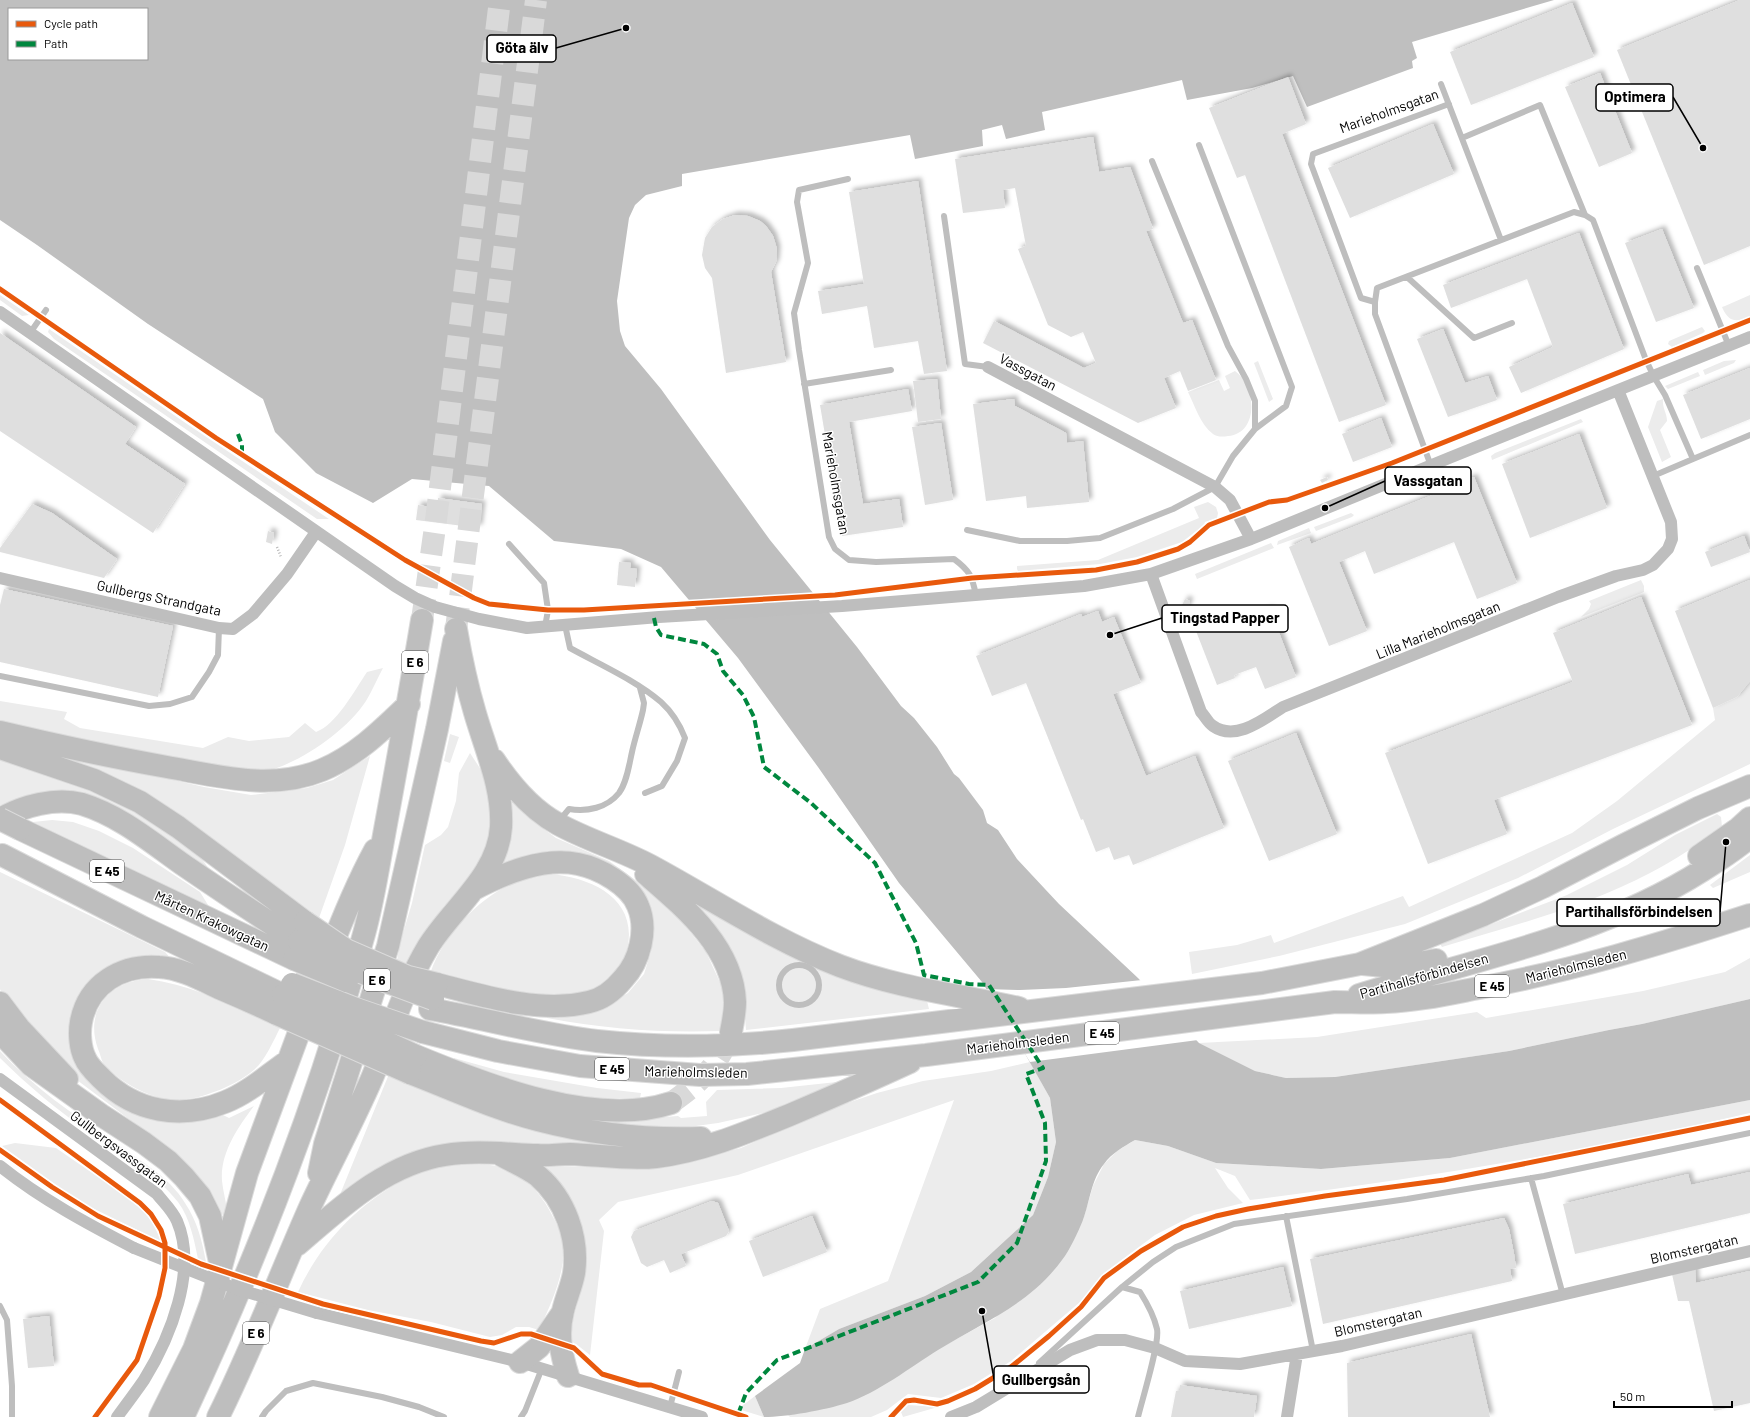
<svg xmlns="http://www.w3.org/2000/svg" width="1750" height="1417" font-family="Barlow,sans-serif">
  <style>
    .green { fill: #ececec }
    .water { fill: #bfbfbf; fill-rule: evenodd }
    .pier { fill: #fff }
    .building { fill: #dfdfdf; filter: url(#shadow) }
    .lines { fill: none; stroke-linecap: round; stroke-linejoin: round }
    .highway-tunnel { stroke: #d9d9d9; stroke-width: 22; stroke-dasharray: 22 11; stroke-linecap: butt }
    .highway-casing { stroke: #dbdbdb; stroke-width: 24 }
    .path { stroke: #b9b9b9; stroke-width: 2.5; stroke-dasharray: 1 2; stroke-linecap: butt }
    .lane { stroke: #bebebe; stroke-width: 6 }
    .street { stroke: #bebebe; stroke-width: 12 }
    .highway { stroke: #bebebe; stroke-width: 22 }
    .highway-bridge-casing { stroke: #dbdbdb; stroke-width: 24; stroke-linecap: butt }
    .street-bridge { stroke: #bebebe; stroke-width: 12 }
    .highway-bridge { stroke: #bebebe; stroke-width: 22 }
    .quiet { stroke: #00873e; stroke-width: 4; stroke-dasharray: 8 4; stroke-linecap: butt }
    .cycleway-casing { stroke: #fff; stroke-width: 8 }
    .cycleway { stroke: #e8590c; stroke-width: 5 }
    .labels { text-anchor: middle; stroke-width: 3; stroke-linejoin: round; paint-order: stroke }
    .shield { fill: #fff; stroke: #4c4c4c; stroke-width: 1 }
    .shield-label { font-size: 13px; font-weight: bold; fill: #000 }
    .street-label { font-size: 14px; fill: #000; stroke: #fff }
    .leader { fill: none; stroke: #000; stroke-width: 1.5 }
    .callout-dot { fill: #000; stroke: #fff; stroke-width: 1.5 }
    .callout { fill: #fff; stroke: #000; stroke-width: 1.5 }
    .callout-label { font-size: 15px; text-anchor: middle; font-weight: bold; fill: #000 }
  </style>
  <defs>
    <filter id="shadow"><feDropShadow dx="3.5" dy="-3.5" stdDeviation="2" flood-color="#0004"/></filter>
  </defs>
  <rect width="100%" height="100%" fill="#fff"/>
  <path class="green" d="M0,295l29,20 -7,1 -22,-16z
    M1750,295v22c-14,5 -21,6 -28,-10l3,-1z
    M1702,327l3,4 -2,2 -31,14 -4,-3 1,-3z
    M49,329l138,95 142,95h-12l-263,-180 -6,-7z
    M1736,360l-2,3 -29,12 -2,-5 21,-9z
    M1258,361l15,38 -4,3 -15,-39z
    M1235,371c21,14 25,62 -7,65 -5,1 -11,1 -15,-2 -13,-10 -18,-28 -25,-42l31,-12 5,11 6,-3 -5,-12z
    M1698,372l2,4 -32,13 -3,-3z
    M1663,399c-1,9 4,14 4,22l-7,9 11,27 -9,5 -14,-35 9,-26z
    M1581,419l2,3 -91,38 -1,-4 4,-3z
    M1208,502l8,5 2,6 -1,5 -12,4 -1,3 -22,17 -45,15 -37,7 -82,7 -1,-2v-3l81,-6 101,-42 -5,-11z
    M1351,513l3,2 -2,2 -36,14 -2,-4z
    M1309,528l2,5 -34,12 1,-4z
    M1271,543l3,5 -77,31 -2,-5z
    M1641,580l3,6v6l-63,25 8,-8 2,-5 -2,-3z
    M383,668c-6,11 -11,23 -17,33 -21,32 -70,65 -107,72l-85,-12 -174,-37v-23l67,11 -3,7 16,9 123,20 25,-11 21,4 40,-4 16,-14 11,9c20,-7 39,-42 51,-60z
    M1750,681v83l-137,65 -95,49 -113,46 -126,32 -87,18 -3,-22 48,-7 34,-10 3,8 129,-47 6,11 163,-74 45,-32 98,-81 -2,-12 24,-11z
    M450,734l9,3 -9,26 -6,-2z
    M6,741l198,46 47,8 56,-7 26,-8 37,-24 -25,89 -26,73 -72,-51z
    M470,753l13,20 9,38 -4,34 -10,20 -14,19 -20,22 -20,27 -16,31 -11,-4 4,-20 11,-37 13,-58 16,-10 7,-8 8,-26 3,-28z
    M0,759l92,31 33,16 32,18 40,28 12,17 -82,-55 -127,-9z
    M510,792l6,10 17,19 23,17 53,23 25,18 23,18 26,26 23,29 18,39 -3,40c-59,2 -116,-2 -174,-13l-1,-7 63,-7 19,-11 16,-19 7,-22 2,-19 -47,-67 -112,7 12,-24 6,-17z
    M1717,814l4,3 1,10c-23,17 -47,33 -72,46 -64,34 -139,53 -208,74l-2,-3 127,-49 60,-30 48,-30z
    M52,820l21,2 26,9 34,17 67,44 13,21 -180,-91z
    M1750,855v17l-37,16 -3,-3z
    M0,872l165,80 9,10 -19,-4 -78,45 31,94 113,17 8,4 25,-12c-16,21 -34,47 -32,75 1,10 4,20 5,30l-6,5c-12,-24 -19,-38 -39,-57l-113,-85 -67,-80 -2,-5z
    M550,874c46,4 93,28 75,83 -6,17 -19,31 -36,37 -5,2 -11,2 -15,2 -48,5 -97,-13 -143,-25 14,-40 57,-83 98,-94 6,-1 14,-2 21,-3z
    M686,897l133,71 42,17 66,16 2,8 -183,21 -5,-60 -15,-25z
    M1750,958v41l-108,25 -33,6 -100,21 -174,26 -49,1 -31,-7 -56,-28 118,-6 160,-25 9,6 157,-27 82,-19z
    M148,979c47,7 90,28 132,49 -6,12 -15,32 -25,41 -18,16 -49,28 -72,31 -25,3 -64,-17 -80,-37 -2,-4 -3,-10 -5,-14 -14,-39 12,-68 50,-70z
    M0,1051c33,36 74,64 114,91 24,18 55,34 71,61 12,18 17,37 21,59l-8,-3c-4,-19 -8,-41 -20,-57 -23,-29 -57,-47 -87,-68 -32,-23 -63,-48 -91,-76z
    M454,1058l50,14 93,16 44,5 -1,5h-62l-55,-12 -70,-24z
    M1030,1062l20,36 6,44 -8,35 -15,38 -62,57 -46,24 -86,33 -34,20 15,-40 68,-28 66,-181 -216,75 -120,27 -19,18 5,11 -14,124 -14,-11 -8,-4 14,-56 -14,-84 -22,-34 84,2 57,-7 54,-13 80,-36 56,-19 46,-12 68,-10z
    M389,1074c44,19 87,40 133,53 27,8 55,13 83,18v3l-136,-4 -130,53z
    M846,1081l-83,32 -45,10 -37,5 -76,-2 -43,-11 60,5 56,-4 3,2 26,-2 -1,-14 11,-12 64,-2z
    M1750,1100v13c-165,39 -332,66 -500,87l-15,-24 -20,-8 13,20 15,15 -49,12 -39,20 -51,38 -24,29 -69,59 -37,23 -33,14 -33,-4 -21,16 -16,7h-81l-2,-2 23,-4 131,-64 53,-29 88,-98 10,-34 11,-22 13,-13 18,-11 33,6 48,17 105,6 129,-11z
    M15,1143l41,5 71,49 17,15 8,10 10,20 -82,-40 -78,-56z
    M459,1165c10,0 21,-1 31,0 29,3 51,27 63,52 5,9 11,21 11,32 -1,29 -13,55 -25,81l-10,-3h-13l-14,8 -12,2 -59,-15 -63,-12 -70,-18c21,-46 56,-84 100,-109 8,-4 16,-10 25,-12 12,-4 24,-5 36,-6z
    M755,1396l9,21 -26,-8z
    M908,1405l30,2 -35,10 -2,-5z"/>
  <path class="water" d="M0,0h1554l-142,42 5,16 -5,3 1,7 -106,39 -14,-31 -41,12 -65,12 -5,-20 -140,32 3,18 -39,9 -4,-14 -20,5 1,16 -68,13 -5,-24 -228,39v12l-36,9 -11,10 -6,13 -12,83 3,30 5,15 36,43 109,151 87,107 44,59 13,12 23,29 17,27 5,4 24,32 4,13 11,7 19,29 42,45 79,74 61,65 56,28 31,7 49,-1 174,-26 100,-21 33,-6 108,-25v101l-300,58 -129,11 -105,-6 -48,-17 -33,-6c-12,7 -23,13 -31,24 -13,16 -14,37 -21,56 -5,12 -13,30 -21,40 -33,45 -79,62 -124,90 -27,17 -61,43 -91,53 -22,7 -60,14 -83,14l-9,-21 45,-33 5,-14 34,-20 86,-33 46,-24 62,-57 15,-38 8,-35 -6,-44 -39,-69 -29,-47 -83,-99 -81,-116 -80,-109 -77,-91 -40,-18 -67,-8 -65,-55 -77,-7 -39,24 -57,-30 -41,-41 -12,-33 -115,-75 -111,-79 -37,-25zM9,9h138v50h-138z"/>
  <path class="pier" d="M1142,980l56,60 -168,22 -45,-73 35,1 46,-2z"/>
  <path class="building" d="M1740,0h10v246l-46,19 -87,-215z
    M1572,3l22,54 -123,48 -21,-53z
    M1600,73l32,80 -33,14 -34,-80z
    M1288,77l18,47 -24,10 104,271 -47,17 -94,-247 -8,3 -28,-70z
    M1433,124l21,50 -104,44 -22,-50z
    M1093,137l6,35 31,-5 23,62 -7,2 37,92 9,-3 24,60 -28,11 -8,-20 -16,7 12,30 -38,15 -155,-80 11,-22 90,47 12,-5 -13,-31 -12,5 -23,-12 -30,-76 8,-3 -11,-58 -12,2 2,18 -42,5 -8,-54z
    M918,181l29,190 -23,3 -6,-33 -44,7 -7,-42 -45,8 -4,-23 46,-7 -15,-92z
    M735,215l13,1 12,5 6,5 7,10 4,13 -1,13 -5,10 15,90 -60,11 -14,-95 -7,-10 -3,-13 3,-17 7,-11 11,-8z
    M1662,229l32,79 -38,14 -31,-79z
    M1579,233l45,116 -103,44 -12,-26 44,-20 -26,-68 -76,29 -8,-23z
    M1443,329l22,54 23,-7 9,24 -49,17 -31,-78z
    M0,333l136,94 -11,17 60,40 -32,49 -153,-102z
    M1750,368v51l-49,20 -18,-44z
    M937,379l4,40 -23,3 -5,-41z
    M908,389l4,22 -63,11 14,82 36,-5 4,28 -61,9 -22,-131z
    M1014,399l1,7 51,27 1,10 16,-2 6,61 -62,6 -1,-12 -40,5 -13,-97z
    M1381,418l11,29 -39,15 -11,-28z
    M941,423l12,77 -28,5 -13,-78z
    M1579,434l28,74 -77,30 -28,-74z
    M1327,477l1,3 -6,3 -2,-3z
    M1474,477l43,106 -40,16 -23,-57 -80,32 -9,-23 -26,11 28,69 -38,15 -40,-99 20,-9 2,6 124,-50v-1z
    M438,498l44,6 -3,24 -63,-8 2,-15 19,3z
    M32,504l20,9 65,46 -13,19 -104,-26v-4z
    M268,531l6,2 -2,11 -6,-2z
    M1744,536l6,16 -39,15 -6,-15z
    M619,562l12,1 -1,5 7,1 -2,18 -18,-2z
    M1750,580v101l-13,16 -24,11 -38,-97z
    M4,589l169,37 -15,71 -158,-35v-57z
    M1641,597l51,128 -198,75 13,34 -79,30 -43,-111 188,-71 -20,-49z
    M1185,599l5,2 -4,10 -6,-2z
    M1270,609l26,68 -31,12 -9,-22 -22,8 1,3 -18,7 -21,-54 18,-7 2,6z
    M1098,611l4,11 12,-5 27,66 -28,11 33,82 49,-20 29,72 -91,37 -4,-10 -15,5 -5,-13 -13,5 -13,-33 -2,1 -55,-137 -34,13 -16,-40 105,-42 1,3z
    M1296,733l41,101 -68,27 -41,-100z
    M1750,1172v41l-175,41 -12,-50 125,-30 3,11z
    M712,1201l6,2 11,28 -3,5 -45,18 5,12 -16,7 -6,-13 -17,7 -6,-4 -10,-26 3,-6z
    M812,1216l15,36 -64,25 -14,-36z
    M1504,1218l5,11 5,25 2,14 -6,1 2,12 -189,43 -13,-65z
    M1283,1267l9,39 -103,23 -9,-38z
    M1695,1269l1,14 54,-12v132l-36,8 -25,-110h-11l-6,-27z
    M49,1316l5,50 -26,2 -5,-49z
    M1471,1334l19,83h-142l-1,-54z
    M1180,1385l77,11 -3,21h-83l5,-26 4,-1z"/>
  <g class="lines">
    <path class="highway-tunnel" d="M422,620l14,-100 64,-520
      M456,629l80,-629
      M671,1103c28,-20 48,-37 60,-71"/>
    <g class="highway-casing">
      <path id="highway" d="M0,732c55,13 111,25 167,35 51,9 105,24 155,3 34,-14 61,-41 87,-66
        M0,748l94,32 46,22 38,25 127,95
        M494,760c16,24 38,50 64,64 29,16 63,26 93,42 63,34 122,74 189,100 58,22 119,29 179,42
        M0,819c23,-13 55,-22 82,-15 39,12 70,39 103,62 38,26 75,51 114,75
        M20,829l274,130
        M2,855l140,72 141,68
        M1699,856l40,-28 11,-10
        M646,874c38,33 87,73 89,128 0,9 -2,20 -4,30
        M327,959c14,-37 29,-74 48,-109
        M1363,964l31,3 42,-7
        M437,984c46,12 104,30 152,18 14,-3 25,-12 34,-23 17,-18 25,-50 15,-73 -8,-21 -39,-38 -60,-42 -35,-7 -73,9 -104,25
        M1359,995c116,-35 240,-59 344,-125 16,-10 32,-20 47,-33
        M0,1003l19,25 48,51
        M430,1009c56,10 110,25 167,32 65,7 131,6 196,-1l469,-57 98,-19 123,-49 60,-28 81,-42 74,-37 52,-22
        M277,1014c-19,-9 -39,-18 -58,-26 -19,-9 -39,-20 -60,-21 -37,-3 -71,17 -78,55 -2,11 -1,26 4,36 3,8 11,15 17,21 33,33 79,41 123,23 23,-9 43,-27 63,-41
        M0,1032l31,33 70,50 43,28 24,18 16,16 16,19 10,20 11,51
        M423,1032l75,19 82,15 120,9 47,-1 179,-19 409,-53c17,0 34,1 51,0 31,-1 62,-8 93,-14 92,-17 182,-44 271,-73
        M416,1056c70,29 179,72 255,47
        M410,1073c42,16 84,36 128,47 54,14 107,20 163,18
        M501,1155c12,7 27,13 37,21 27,23 41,62 36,97 -2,12 -8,25 -11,38 -6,23 -2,43 5,65
        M319,1173l6,-29 63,-198 49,-217 17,-88
        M297,1245c43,-37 89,-81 148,-90 30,-5 62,-1 92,0 11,1 22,-1 33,-1 29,1 58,6 86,3 48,-6 92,-25 136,-43 40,-17 79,-34 118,-52
        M520,1362l19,-15 22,-32
        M160,1417l34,-68 17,-46 36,-130 61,-165
        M183,1417c73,-156 136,-317 181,-483 9,-32 14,-66 20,-99 13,-71 26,-143 38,-215
        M218,1417c34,-68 61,-140 92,-210 20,-43 43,-85 62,-129 18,-43 32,-91 56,-131 24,-39 70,-71 73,-120 2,-40 -15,-76 -26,-114 -8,-27 -14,-55 -19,-84"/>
    </g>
    <path class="path" d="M277,547l4,10"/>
    <path class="lane" d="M1441,84l60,156
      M1462,138l78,-33 45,110 8,5 53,140 8,17 11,18 28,64 57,-24
      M1199,145l93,242 -6,19 -31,23
      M848,179l-49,11 -2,12 11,61 -14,50 5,37 30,187 6,12 14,11 27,2 78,-3c16,12 18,17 22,36
      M944,216l21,148 23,3
      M1697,268l32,78
      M1407,277l67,61 38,-15
      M1375,302l-14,-4 -50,-134 2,-10 136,-50
      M30,333l16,-23
      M804,384l87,-14
      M1431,466l-56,-152v-12l2,-14 197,-76 11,3
      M1653,476l40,-17
      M967,530l53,11h47l33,-3 73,-29 42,-22 18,-31 22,-27v-28l-9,-22 -18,-33 -76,-185
      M509,544l35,39 4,27 -3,17
      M565,625l5,23c29,16 67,33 91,54 11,10 19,23 24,36l-8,23 -15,25 -17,7
      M0,676l149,30 21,-2 22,-7 17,-25 9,-17 1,-27
      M559,821l10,-12c18,3 38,-1 50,-16 8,-11 10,-28 13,-41 3,-14 8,-28 11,-42l1,-7 -4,-15
      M779 985a20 20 0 1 1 40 0a20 20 0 1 1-40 0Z
      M1531,1178l32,117
      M1286,1216l27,135
      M1122,1287l18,5c7,11 14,24 17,37 3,14 -15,71 -19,88
      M0,1306l7,14 5,66v31
      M1039,1363l83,-76 31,-25 23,-15 58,-23 173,-25 137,-23 206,-43
      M670,1407l9,-35
      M262,1417l4,-6 20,-20 27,-8 69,14 37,10 25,10
      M521,1417l4,-6 17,-43"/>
    <path class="street" d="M0,312l395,274 20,12 20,9 44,12 48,9 132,-11 183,-11 242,-20 67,-12 100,-35 198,-81 301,-121
      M988,367l227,120 15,13 21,39
      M1151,574l50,138c4,4 7,11 12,14 23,16 51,-7 70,-19l275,-110 58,-21 27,-6 10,-5 15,-16 4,-10 -1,-17 -53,-132
      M0,578l219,50 14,1 20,-15 34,-40 29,-42
      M0,1079l157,115c7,9 15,16 20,27 21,49 -7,117 -33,159 -9,13 -18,25 -27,37
      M0,1166c41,33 88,58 134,82
      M317,1313l203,49 182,55
      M951,1417l25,-10 94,-57 27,-10h28l30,8 30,13 55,3 102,-18 408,-95
      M1287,1417l10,-63"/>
    <use href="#highway" class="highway"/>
    <g class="highway-bridge-casing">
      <path id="highway-bridge" d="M0,819l20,10
        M305,922l41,28 62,27 29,7
        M299,941l48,26 86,32
        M294,959l53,22
        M292,984l64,25 67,23
        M283,995l133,61
        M277,1014l133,59"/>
    </g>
    <path class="street-bridge" d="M134,1248l103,41 80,24"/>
    <use href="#highway-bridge" class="highway-bridge"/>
    <path class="quiet" d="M238,434l4,11v10
      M654,618l2,9 5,8 43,9 13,10 6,17 20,24 11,22 10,50 47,36 64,60 41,80 8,32 45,9 20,1 54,83 -17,6 19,49 1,38 -29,82 -39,39 -201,78 -31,33 -9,24"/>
    <g class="cycleway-casing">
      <path id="cycleway" d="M0,289l216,149 189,122 69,38 15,6 59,6h36l251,-15 137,-17 124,-8 41,-8 41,-13 12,-7 19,-17 60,-23 18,-2 105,-37 358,-143
        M0,1100l140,103 11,11 10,16 4,13v25l-6,28 -22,64 -42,57
        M0,1150l52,37 46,29 103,48 122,40 158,37 13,2 27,-9h10l43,14 28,26 37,11h12l95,32
        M891,1417l15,-16 8,-1 23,4 11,-3 27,-12 36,-22 38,-31 32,-29 23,-29 37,-27 42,-24 33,-11 32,-7 77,-13 119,-16 306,-62"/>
    </g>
    <use href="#cycleway" class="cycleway"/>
  </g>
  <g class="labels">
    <g class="shield">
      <rect x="402" y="651" width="26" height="22" rx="3"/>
      <rect x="90" y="860" width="34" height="22" rx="3"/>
      <rect x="364" y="969" width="26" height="22" rx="3"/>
      <rect x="1475" y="975" width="34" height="22" rx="3"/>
      <rect x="1085" y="1022" width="34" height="22" rx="3"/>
      <rect x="595" y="1058" width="34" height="22" rx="3"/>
      <rect x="243" y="1322" width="26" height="22" rx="3"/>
    </g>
    <g class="shield-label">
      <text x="415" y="667">E 6</text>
      <text x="107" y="876">E 45</text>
      <text x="377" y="985">E 6</text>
      <text x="1492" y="991">E 45</text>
      <text x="1102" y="1038">E 45</text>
      <text x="612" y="1074">E 45</text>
      <text x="256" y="1338">E 6</text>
    </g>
    <g class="street-label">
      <text transform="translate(1389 111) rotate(-20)" y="5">Marieholmsgatan</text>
      <text transform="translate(1028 372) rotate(28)" y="5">Vassgatan</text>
      <text transform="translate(836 483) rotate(80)" y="5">Marieholmsgatan</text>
      <text transform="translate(159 598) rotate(12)" y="5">Gullbergs Strandgata</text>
      <text transform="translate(1438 630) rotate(-22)" y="5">Lilla Marieholmsgatan</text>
      <text transform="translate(212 921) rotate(25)" y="5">Mårten Krakowgatan</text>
      <text transform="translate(1576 966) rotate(-14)" y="5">Marieholmsleden</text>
      <text transform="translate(1424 976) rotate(-16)" y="5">Partihallsförbindelsen</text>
      <text transform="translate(1018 1043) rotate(-7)" y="5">Marieholmsleden</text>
      <text transform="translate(696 1072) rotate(1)" y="5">Marieholmsleden</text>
      <text transform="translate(119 1149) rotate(37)" y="5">Gullbergsvassgatan</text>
      <text transform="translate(1694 1249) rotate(-13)" y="5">Blomstergatan</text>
      <text transform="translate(1378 1322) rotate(-13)" y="5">Blomstergatan</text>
    </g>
  </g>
  <path class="leader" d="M626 28L556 48M1703 148L1673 97M1325 508L1385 481M1110 635L1162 618M1726 842L1720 912M982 1311L994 1379"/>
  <g class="callout-dot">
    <circle cx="626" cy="28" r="4"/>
    <circle cx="1703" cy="148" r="4"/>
    <circle cx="1325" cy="508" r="4"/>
    <circle cx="1110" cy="635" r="4"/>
    <circle cx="1726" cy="842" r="4"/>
    <circle cx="982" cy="1311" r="4"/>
  </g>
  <g class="callout">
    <rect x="487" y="35" width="69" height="27" rx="4"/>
    <rect x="1596" y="84" width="77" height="27" rx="4"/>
    <rect x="1385" y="467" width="86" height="27" rx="4"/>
    <rect x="1162" y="605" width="126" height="27" rx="4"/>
    <rect x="1557" y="899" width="163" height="27" rx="4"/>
    <rect x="994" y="1366" width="95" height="27" rx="4"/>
  </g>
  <g class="callout-label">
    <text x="522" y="53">Göta älv</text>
    <text x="1635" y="102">Optimera</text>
    <text x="1428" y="486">Vassgatan</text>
    <text x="1225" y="623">Tingstad Papper</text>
    <text x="1639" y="917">Partihallsförbindelsen</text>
    <text x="1041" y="1385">Gullbergsån</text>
  </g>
  <rect x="8" y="8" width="140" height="52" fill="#ffffff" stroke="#999999"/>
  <rect x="16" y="21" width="20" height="6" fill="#e8590c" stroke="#999999"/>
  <text x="44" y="28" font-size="12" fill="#000000">Cycle path</text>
  <rect x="16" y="41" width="20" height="6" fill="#00873e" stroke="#999999"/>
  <text x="44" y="48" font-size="12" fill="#000000">Path</text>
  <path d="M1614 1401v6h118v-6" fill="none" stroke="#000000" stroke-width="2"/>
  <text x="1620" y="1401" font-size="12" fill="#000000" stroke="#ffffff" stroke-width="3" paint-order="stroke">50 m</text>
</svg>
